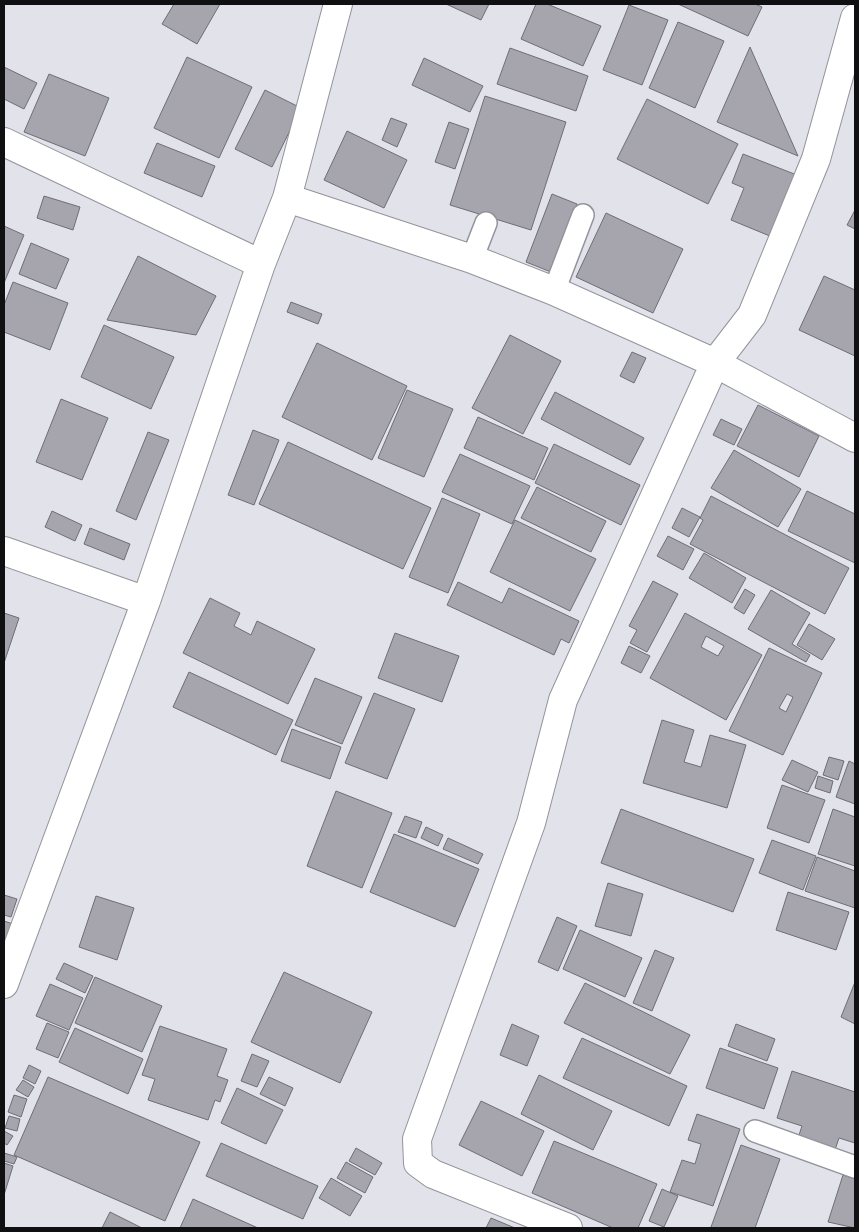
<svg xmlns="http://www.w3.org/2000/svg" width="859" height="1232" font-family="'Fira Sans Condensed',sans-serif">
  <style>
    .building { fill: #a6a5ae; stroke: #6e6e76; fill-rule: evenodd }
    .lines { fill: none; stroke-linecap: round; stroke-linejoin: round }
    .lane-casing { stroke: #93939b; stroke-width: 24 }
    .street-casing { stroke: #93939b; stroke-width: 30 }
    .lane { stroke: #fff; stroke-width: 21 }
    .street { stroke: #fff; stroke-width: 28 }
  </style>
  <rect width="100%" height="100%" fill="#e2e2eb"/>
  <path class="building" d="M174,4h46l-23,40 -35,-20z
    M446,4h43l-8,16z
    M536,4h11l54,22 -18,40 -62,-27z
    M678,4h77l7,3 -14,29z
    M629,5l39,15 -26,65 -39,-15z
    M678,22l46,19 -29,67 -46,-20z
    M750,47l48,109 -81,-34z
    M510,48l78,28 -12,35 -79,-27z
    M187,57l65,30 -33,71 -65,-30z
    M424,58l59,28 -13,26 -58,-27z
    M4,67l33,16 -13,26 -20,-10z
    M49,74l60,24 -24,58 -61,-24z
    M265,90l36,18 -29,59 -37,-18z
    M485,96l81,26 -35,108 -81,-25z
    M647,99l91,45 -30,60 -91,-45z
    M391,118l16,6 -10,23 -15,-7z
    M449,122l20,7 -14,40 -20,-7z
    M347,131l60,29 -23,48 -60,-28z
    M157,143l58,23 -13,31 -58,-24z
    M743,154l59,23 -25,62 -46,-19 13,-32 -12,-5z
    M552,194l25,10 -26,68 -25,-10z
    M44,196l36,11 -7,23 -36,-12z
    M855,210v19l-8,-4z
    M606,213l77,36 -30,64 -77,-36z
    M4,226l20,9 -20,48z
    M31,243l38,16 -13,30 -37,-15z
    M138,256l78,40 -20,39 -89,-15z
    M824,276l31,14v66l-56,-26z
    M13,282l55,21 -18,47 -46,-18v-27z
    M291,302l31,12 -4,10 -31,-12z
    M104,325l70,32 -23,52 -70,-32z
    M510,335l51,26 -38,73 -51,-26z
    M317,343l90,43 -35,74 -90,-43z
    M632,352l14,6 -12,25 -14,-7z
    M407,390l46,19 -29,68 -46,-19z
    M555,392l89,46 -14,27 -89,-46z
    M61,399l47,19 -26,62 -46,-18z
    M758,405l61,31 -20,41 -62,-31z
    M478,417l70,31 -14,32 -70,-32z
    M721,419l21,10 -8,16 -21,-10z
    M253,430l26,10 -25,65 -26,-10z
    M148,432l21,8 -33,80 -20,-9z
    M288,442l143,66 -28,61 -144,-65z
    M554,444l86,41 -19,40 -86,-42z
    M734,450l67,39 -23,38 -67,-39z
    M460,454l70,32 -18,38 -70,-32z
    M537,487l69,34 -15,31 -70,-34z
    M807,491l48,23v49l-67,-32z
    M711,496l138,72 -24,46 -135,-70 13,-24 -3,-2z
    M442,498l38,16 -32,79 -39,-16z
    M682,508l18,9 -11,20 -17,-9z
    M52,511l30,14 -7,16 -30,-14z
    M515,520l81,39 -26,52 -80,-39z
    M90,528l40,16 -6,16 -40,-16z
    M668,536l26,13 -11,21 -26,-14z
    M704,553l42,25 -14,25 -43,-25z
    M653,581l25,13 -31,58 -17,-9 7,-13 -8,-4z
    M458,582l44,21 7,-15 70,33 -10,22 -8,-4 -7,16 -107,-50z
    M745,589l10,6 -11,19 -10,-6z
    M771,590l39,23 -18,31 18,11 -4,7 -58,-33z
    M210,598l30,15 -6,13 17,9 6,-14 58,28 -27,55 -105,-51z
    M4,613l15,5 -15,45z
    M685,613l77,42 -36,65 -76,-42zM706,636l18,10 -6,10 -17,-9z
    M809,624l26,15 -13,21 -25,-15z
    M395,633l64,23 -17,46 -64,-24z
    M629,646l21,10 -9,17 -20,-10z
    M769,648l53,25 -39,82 -54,-24zM787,694l6,3 -7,15 -7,-4z
    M189,672l104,48 -17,35 -103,-48z
    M315,678l47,19 -20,47 -47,-19z
    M374,693l41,16 -28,70 -42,-16z
    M662,720l32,10 -10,32 17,5 9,-32 36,10 -19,63 -84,-25z
    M292,729l49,18 -11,32 -49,-18z
    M829,757l15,4 -6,19 -15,-5z
    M792,760l26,12 -10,20 -26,-12z
    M849,761l6,3v40l-19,-7z
    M818,776l15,5 -3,12 -15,-5z
    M782,785l43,15 -16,43 -42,-15z
    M336,791l56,22 -30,75 -55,-22z
    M621,809l133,50 -21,53 -132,-49z
    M833,809l22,8v49l-37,-12z
    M405,816l17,6 -6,16 -18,-6z
    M426,827l17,8 -5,11 -17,-8z
    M394,834l85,35 -24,58 -85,-35z
    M448,838l35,16 -5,10 -35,-15z
    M772,840l44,16 -13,34 -44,-17z
    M817,857l38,14v37l-50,-17z
    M608,883l35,11 -12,42 -36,-10z
    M788,892l61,20 -13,38 -60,-20z
    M4,895l13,4 -6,18 -7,-2z
    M96,896l38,12 -17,52 -38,-13z
    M557,917l20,9 -19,45 -20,-9z
    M4,921l9,3 -7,22 -2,-1z
    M580,930l62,28 -17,39 -62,-28z
    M655,950l19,8 -22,53 -19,-8z
    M64,963l29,13 -8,17 -29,-14z
    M284,972l88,40 -32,71 -89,-41z
    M95,977l67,29 -20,46 -67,-29z
    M855,982v42l-14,-7z
    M585,983l105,52 -20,39 -106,-51z
    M50,984l33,14 -14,32 -33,-14z
    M47,1023l22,9 -11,26 -22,-9z
    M512,1024l27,12 -12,30 -27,-11z
    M736,1024l39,15 -8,22 -39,-15z
    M160,1026l67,23 -10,27 11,4 -8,22 -5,-2 -7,20 -60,-20 7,-21 -13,-4z
    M75,1028l68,31 -15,35 -69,-32z
    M582,1038l105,48 -18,40 -106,-48z
    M720,1048l58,20 -14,41 -58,-21z
    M252,1054l17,7 -12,26 -16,-6z
    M29,1065l12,6 -6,13 -12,-6z
    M792,1071l63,21v51l-16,-5 -4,12 -37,-12 4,-12 -25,-8z
    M539,1075l73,36 -19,39 -72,-36z
    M48,1077l152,65 -35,79 -151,-66z
    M269,1077l24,11 -8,18 -25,-12z
    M23,1080l11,7 -6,10 -12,-7z
    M237,1088l46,22 -17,34 -45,-21z
    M14,1095l13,4 -6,18 -13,-5z
    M481,1101l63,30 -22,45 -63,-31z
    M697,1114l43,15 -27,77 -43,-14 12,-32 13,4 6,-20 -13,-4z
    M9,1116l11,3 -3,12 -12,-3z
    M4,1131l9,5 -6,9 -3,-2z
    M554,1141l103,43 -19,44h-25l-81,-35z
    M221,1143l97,43 -15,33 -97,-43z
    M741,1145l39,14 -25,69h-41l-3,-1z
    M356,1148l26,15 -7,12 -26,-14z
    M4,1153l13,4 -3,7 -10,-3z
    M346,1162l27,15 -8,16 -28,-15z
    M4,1163l9,3 -9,29z
    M843,1175l12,4v49l-27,-6z
    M331,1178l31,18 -12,20 -31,-18z
    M662,1189l16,7 -14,31 -15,-6z
    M193,1199l65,29h-78z
    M110,1212l32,16h-40z
    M491,1218l24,10h-29z"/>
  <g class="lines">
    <g class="lane-casing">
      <path id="lane" d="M472,259l14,-36
        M554,291l29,-76
        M755,1131l100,36"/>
    </g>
    <g class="street-casing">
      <path id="street" d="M4,142l257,122
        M287,198l185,61 82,32 161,72 140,75
        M4,551l142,50
        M4,984l142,-383 115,-337 26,-66 51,-194
        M568,1228l-135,-54 -15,-11 -1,-24 114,-316 32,-123 152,-337 37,-48 64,-156 39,-141"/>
    </g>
    <use href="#lane" class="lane"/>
    <use href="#street" class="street"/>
  </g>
  <rect width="859" height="1232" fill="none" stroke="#101013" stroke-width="10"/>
</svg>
